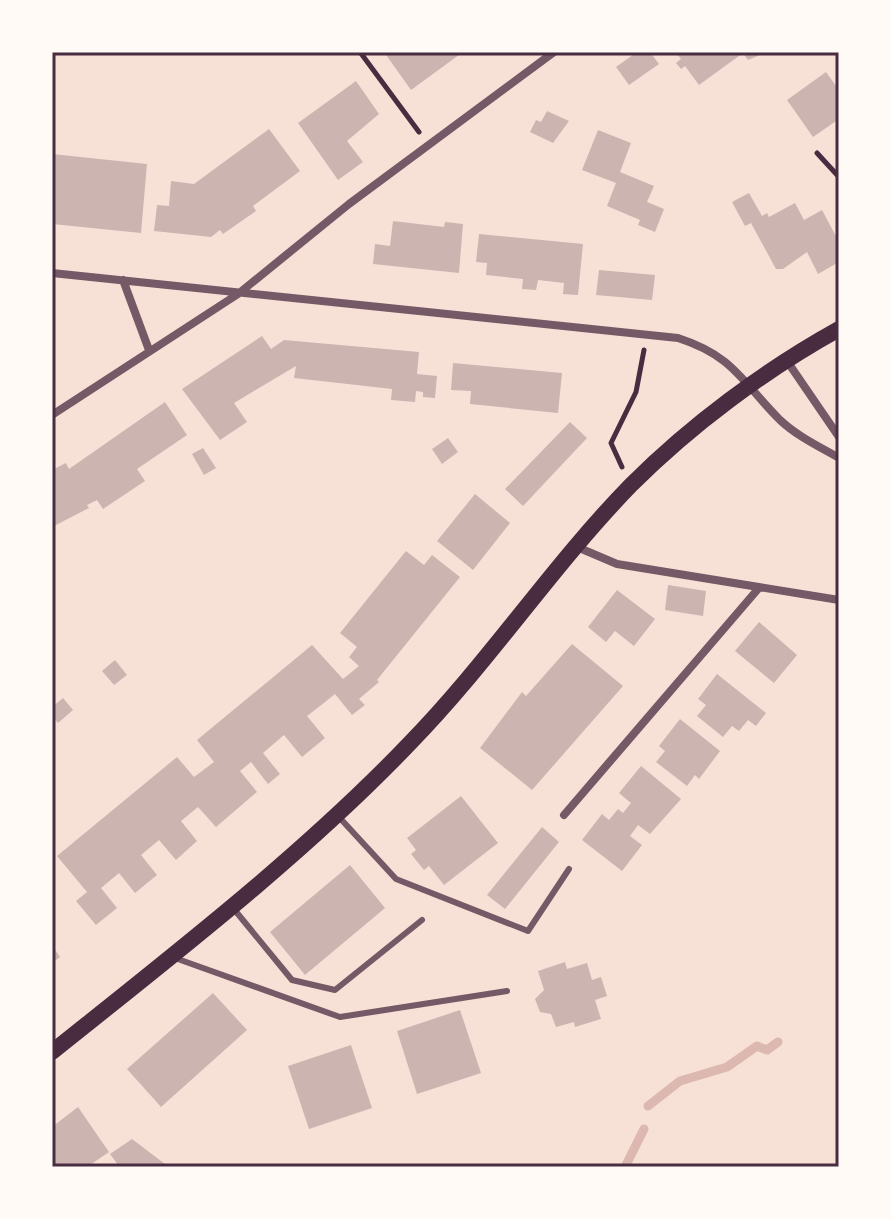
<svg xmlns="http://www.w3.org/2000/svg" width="891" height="1219" font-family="'Roboto Serif',serif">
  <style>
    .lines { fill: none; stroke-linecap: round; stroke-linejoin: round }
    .stream { stroke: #dcb8b0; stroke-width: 9 }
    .building { fill: #ccb4b1 }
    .path { stroke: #4a2c40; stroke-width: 5 }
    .service { stroke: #755966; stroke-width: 6 }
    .minor { stroke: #755966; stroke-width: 8 }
    .secondary { stroke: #4a2c40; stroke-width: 16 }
    .neatline { fill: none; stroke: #4a2c40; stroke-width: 3 }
  </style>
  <rect width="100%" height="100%" fill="#f7e1d7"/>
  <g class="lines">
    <path class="stream" d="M648,1106l32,-25 47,-14 30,-21 10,4 11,-8
      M625,1167l19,-38"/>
  </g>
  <path class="building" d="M384,52h79l-52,38z
    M637,52h13l9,12 -30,21 -13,-18z
    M675,52h92l-19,8 -5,-7 -44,32 -14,-19 -4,3 -5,-6 5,-4z
    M826,72l13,18v29l-26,18 -26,-37z
    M356,81l23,33 -32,27 16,21 -25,18 -40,-57z
    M547,111l22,10 -16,22 -23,-11 6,-12 5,2z
    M269,129l31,42 -47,35 3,5 -33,23 -3,-4 -9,7 -57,-6 3,-26 12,1 2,-25 23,3z
    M598,130l33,13 -11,29 34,14 -7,16 17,7 -9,23 -17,-7 2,-5 -33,-14 9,-23 -34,-13z
    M52,154l95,10 -6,69 -89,-9z
    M749,193l13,23 5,-3 2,4 26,-14 9,17 18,-10 17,32v20l-21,12 -11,-22 -24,17h-7l-25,-46 -6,3 -13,-24z
    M393,221l51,6 1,-5 18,2 -4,49 -86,-9 2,-20 15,2z
    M479,234l104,10 -5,51 -15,-1 1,-11 -26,-3 -2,10 -14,-1 1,-10 -37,-4 1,-12 -11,-1z
    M599,270l56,5 -3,25 -56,-5z
    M262,336l9,13 13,-9 135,12 -2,22 20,2 -2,22 -12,-1v-5l-7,-1 -1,11 -24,-2 1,-11 -98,-11 2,-12 -62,37 13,19 -27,18 -38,-51z
    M453,363l109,10 -4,40 -88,-9 1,-13 -20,-1z
    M165,402l22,33 -50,34 8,12 -42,28 -6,-9 -10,5 2,3 -37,19v-57l14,-7 3,6z
    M570,422l17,16 -64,68 -18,-17z
    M448,438l10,14 -16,12 -10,-15z
    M203,448l13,20 -12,7 -12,-21z
    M475,494l35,29 -37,47 -36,-29z
    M406,551l18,14 8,-10 28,22 -83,103 2,2 -20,17 6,6 -13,10 -17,-21 -15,12 -13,10 18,22 -23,19 -18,-22 -21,18 17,21 -12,10 -17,-22 -11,9 17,21 -41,35 -18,-20 -17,14 16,20 -21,19 -17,-20 -18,15 16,20 -22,18 -16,-20 -18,15 16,20 -21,17 -20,-24 11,-9 -30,-36 120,-99 17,20 20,-15 -17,-22 115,-95 31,34 16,-13 -10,-9 8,-10 -17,-14z
    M668,585l38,6 -3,25 -38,-6z
    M617,590l38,29 -21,27 -19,-15 -9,11 -18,-15z
    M759,622l38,33 -23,28 -39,-32z
    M572,644l51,42 -91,104 -52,-42 42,-56 4,4z
    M115,660l12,15 -13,10 -12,-14z
    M717,674l49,39 -10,13 -8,-6 -9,11 -7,-5 -9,11 -26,-21 9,-11 -8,-6z
    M63,698l10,12 -15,13 -6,-7v-9z
    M680,719l40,32 -21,28 -4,-4 -8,11 -31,-24 9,-11 -6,-5z
    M641,766l40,33 -31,35 -12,-9 -8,11 12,9 -20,26 -40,-31 20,-26 7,6 9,-11 5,4 8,-10 -12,-10z
    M461,796l37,47 -54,42 -15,-19 -5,4 -13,-16 5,-4 -9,-12z
    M542,827l17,15 -54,67 -18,-14z
    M350,865l35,43 -80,67 -35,-43z
    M52,945l8,12 -8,6z
    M565,962l2,7 20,-6 5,17 9,-3 6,19 -12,4 6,19 -26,8 -1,-5 -18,5 -5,-13 -11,-2 -5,-13 9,-9 -6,-19z
    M213,993l34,37 -86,77 -34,-38z
    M460,1010l21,63 -64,21 -20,-63z
    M351,1045l21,63 -63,21 -21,-63z
    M78,1107l31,45 -22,15h-35v-40z
    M132,1139l33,25 3,3 -50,-2 -8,-11z"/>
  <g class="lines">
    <path class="path" d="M360,52l59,80
      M817,153l22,24
      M622,467l-11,-24 25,-51 8,-42"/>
    <path class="service" d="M338,816l58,63 132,52 41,-62
      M233,908l59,72 43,10 87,-70
      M175,958l165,59 167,-26"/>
    <path class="minor" d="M52,273l626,65c56,18 64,44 102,82 17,16 38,26 59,38
      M123,280l26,70
      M787,361l52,76
      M52,415l186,-121 111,-90 205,-152
      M577,547l40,17 222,36
      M564,815l194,-226"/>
    <path class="secondary" d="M52,1052c120,-96 252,-198 358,-309 79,-81 142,-177 221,-258 60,-60 134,-115 208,-156"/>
  </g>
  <rect width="891" height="1219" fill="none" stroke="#fffaf5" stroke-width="108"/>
  <rect x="54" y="54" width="783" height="1111" class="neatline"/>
</svg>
